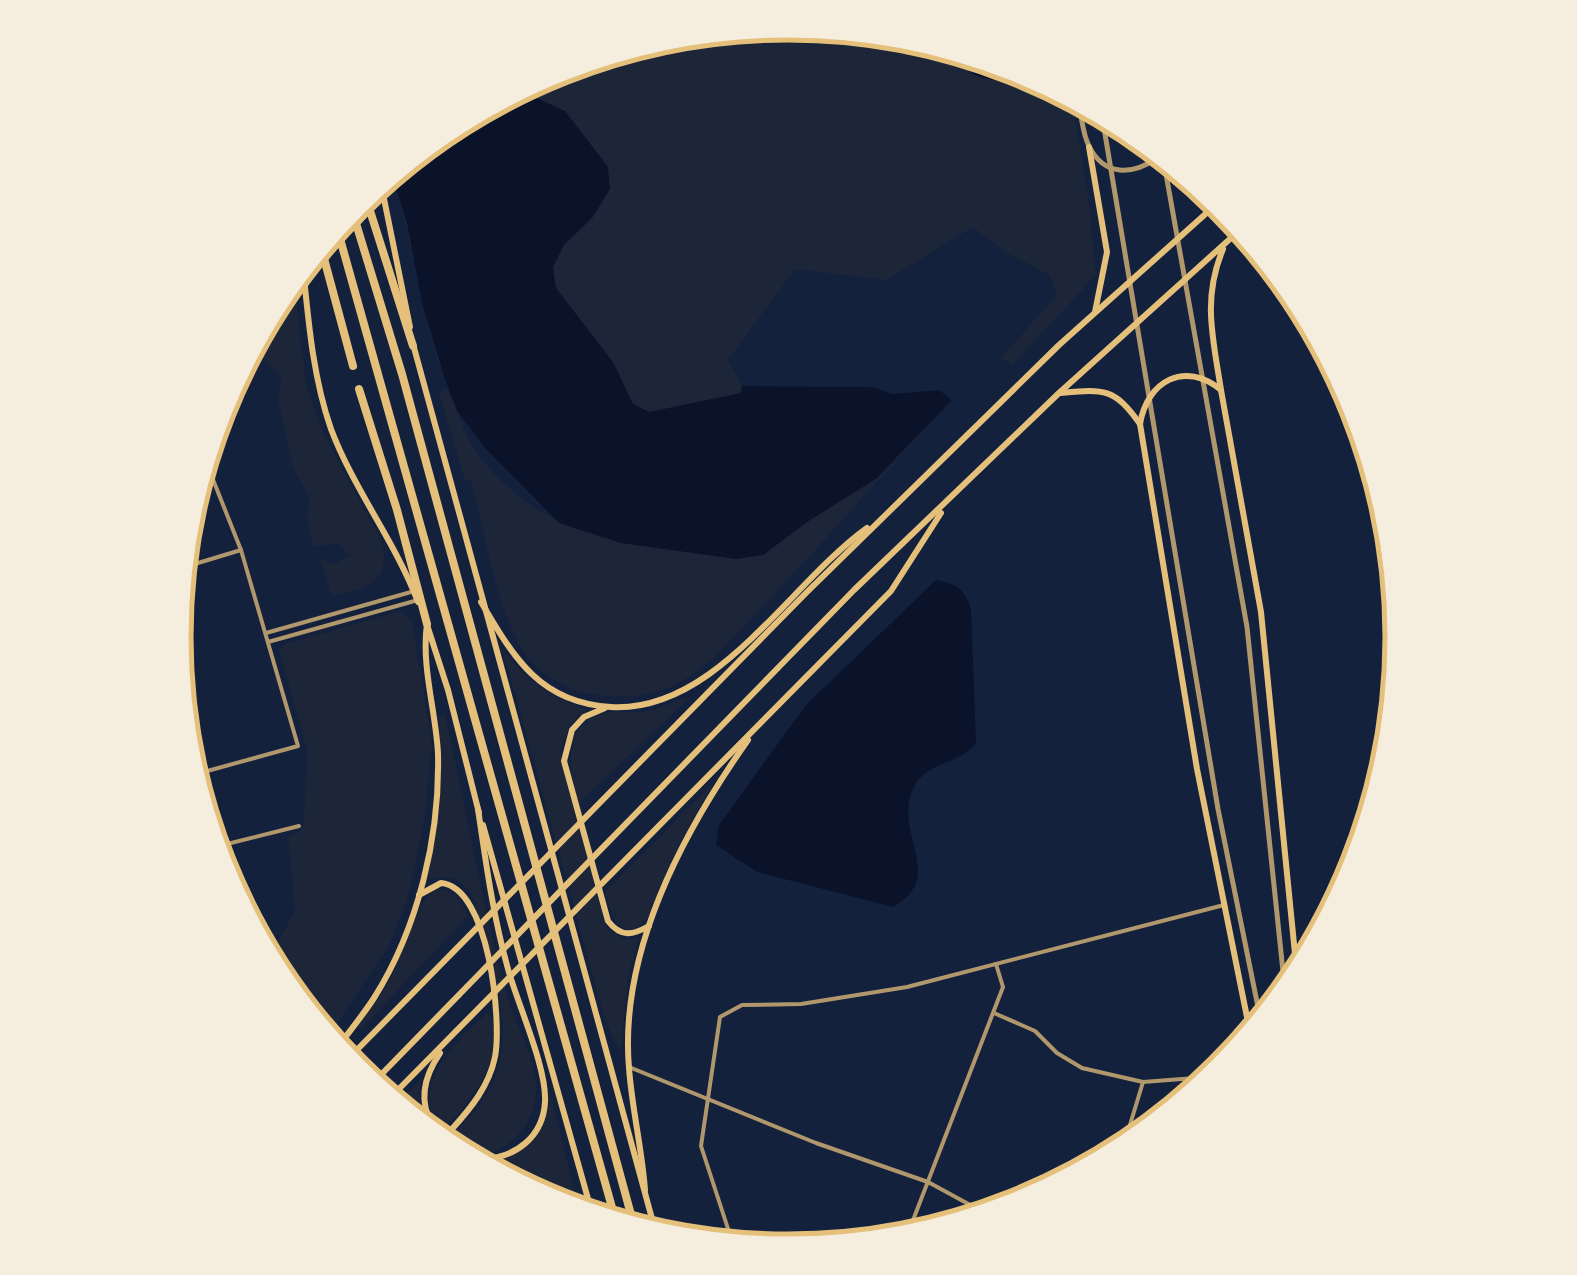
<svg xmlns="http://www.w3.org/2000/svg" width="1577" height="1275" font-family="'Roboto Condensed',sans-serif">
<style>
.green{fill:#1d2539;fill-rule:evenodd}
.water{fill:#0b132b}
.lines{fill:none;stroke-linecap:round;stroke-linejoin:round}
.minor{stroke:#b1986c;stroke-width:4}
.tertiary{stroke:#b1986c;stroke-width:5}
.secondary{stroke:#e5c07b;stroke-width:6}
.trunk{stroke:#e5c07b;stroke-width:6}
.motorway{stroke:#e5c07b;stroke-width:8}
.rim{fill:none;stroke:#e5c07b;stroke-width:5}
</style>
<rect width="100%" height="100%" fill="#14213d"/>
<g class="green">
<path d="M789,23L1024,70L1072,101L1089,203L1096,275L1012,365L1001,358L1057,295L1050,275L1005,252L973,227L886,280L795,269L728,360L742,386L873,387L892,394L939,390L952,400C887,468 827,539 762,607C736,634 712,666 678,683C628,709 552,699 521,647C496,606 484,529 471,480L465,481L439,392L448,388C421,321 415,246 392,177L554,69ZM459,414L484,447L555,519C516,501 468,456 459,414Z"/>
<path d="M295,291L306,385L325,437L381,540C392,585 368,586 332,597L320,559L334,564L350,556L339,543L313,547L307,518L309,497L293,467L278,400L281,377L255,351Z"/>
<path d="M400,611L412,621L432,744L424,822L407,901L388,947L329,1035L273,952L295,910L288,836L299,833L304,823L307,749L279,650L286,644Z"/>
<path d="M503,650C529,683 548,696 588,710L570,724L559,754L607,929L626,940L639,938L628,976L621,1053L606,1023Z"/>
<path d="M683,698L686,701L579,803C569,768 560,724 606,713C621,710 638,714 653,710C663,707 673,702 683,698Z"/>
<path d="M445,715C466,808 481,901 506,992C514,1024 538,1060 536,1094C534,1124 504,1163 470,1150C463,1147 456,1141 450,1137C463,1124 477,1111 486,1095C523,1034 489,960 473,897C461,878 449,873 427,880L440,801L439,717Z"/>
<path d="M715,781L681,840L647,918C621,948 611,914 605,892Z"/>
<path d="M437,888L457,895L468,916L360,1030L357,1026C369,1011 380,997 390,980C403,955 415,900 437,888Z"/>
<path d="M488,1012C511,1051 469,1106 441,1131C406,1085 456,1042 488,1012Z"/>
<path d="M422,1079L419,1095L423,1118L398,1102Z"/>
<path d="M550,1091L579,1211L562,1207L488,1162C525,1156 538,1123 550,1091Z"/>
</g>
<g class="water">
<path d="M955,56L1024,70L1032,74C1019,83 988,82 973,74C966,70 960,61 955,56Z"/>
<path d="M521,91L565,111L608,167L610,189L592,218L564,245L553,267L556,288L613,362L633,404L649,412L741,393L742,386L873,387L892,394L939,390L952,400L876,479L810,520L763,555L736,559L621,543L559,523L484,447L457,411L445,380L422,303L407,223L392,177Z"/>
<path d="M936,580C956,583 964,589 971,608L976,743C957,768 924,758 911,794C897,838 945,878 893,907L757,872L716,845L719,825L806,705Z"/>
</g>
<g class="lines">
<g class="minor">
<path d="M208,467L241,550"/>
<path d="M188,566L241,550L298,746L200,773"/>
<path d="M266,633L411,592"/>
<path d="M268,642L418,600"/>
<path d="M215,847L299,826"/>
<path d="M994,1013L1035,1031L1057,1053L1082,1068L1143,1082L1126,1138"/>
<path d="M629,1067L816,1143L928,1182L985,1213"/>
<path d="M1143,1082L1208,1077L1209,1082"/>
<path d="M910,1228L1003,987L996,964"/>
<path d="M732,1241L701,1146L720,1017L742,1005L801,1004L907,987L1224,905"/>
</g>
<g class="tertiary">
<path d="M1079,106C1082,119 1083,135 1089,146C1104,177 1133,175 1157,158"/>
<path d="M1103,122L1218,809L1260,1017"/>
<path d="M1164,163L1247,627L1284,981"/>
</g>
<g class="secondary">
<path d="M381,184L410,327"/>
<path d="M304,277C309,328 314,380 331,429C354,490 395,541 418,602"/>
<path d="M413,344L654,1226"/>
<path d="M428,628L448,690L479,813"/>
<path d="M483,825L592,1213"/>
<path d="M1250,1032L1197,769L1140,424C1147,381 1185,360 1221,390L1261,612L1296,964"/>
</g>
<g class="trunk">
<path d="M1089,147L1107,252L1095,312"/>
<path d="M1221,390C1213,338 1202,299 1223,249"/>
<path d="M1060,393C1103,389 1114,387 1140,424"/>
<path d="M481,602C514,658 540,703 611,707C716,713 788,585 867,528"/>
<path d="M605,708L584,717L572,730L564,761L608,921C621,938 633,935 649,926"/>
<path d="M478,809C486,863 493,916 508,969C518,1005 547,1068 545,1102C543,1137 516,1157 484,1159"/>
<path d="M419,895L441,883C489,887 502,1020 495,1057C489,1086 471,1108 452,1129"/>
<path d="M337,1048C349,1032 363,1015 374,998C418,928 440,837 438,754C436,711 421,667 427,624"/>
<path d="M346,1061L807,592L1059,345L1220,201"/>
<path d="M372,1084L854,590L1059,393L1241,229"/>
<path d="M391,1097L891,591L941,513"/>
<path d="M432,1124C418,1100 425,1075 440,1053"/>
<path d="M645,1190C642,1149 632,1109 629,1068C619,952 683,832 748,740"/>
</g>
<g class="motorway">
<path d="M365,195L413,346"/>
<path d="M351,207L402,374L633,1222"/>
<path d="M337,228L615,1218"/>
<path d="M322,251L353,366"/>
<path d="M359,389L397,510L427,624"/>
</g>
</g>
<path d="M0 0H1577V1275H0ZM191 637a597 597 0 1 1 1194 0a597 597 0 1 1-1194 0Z" fill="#f5edde" fill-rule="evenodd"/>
<path class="rim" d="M191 637a597 597 0 1 1 1194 0a597 597 0 1 1-1194 0Z"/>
</svg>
